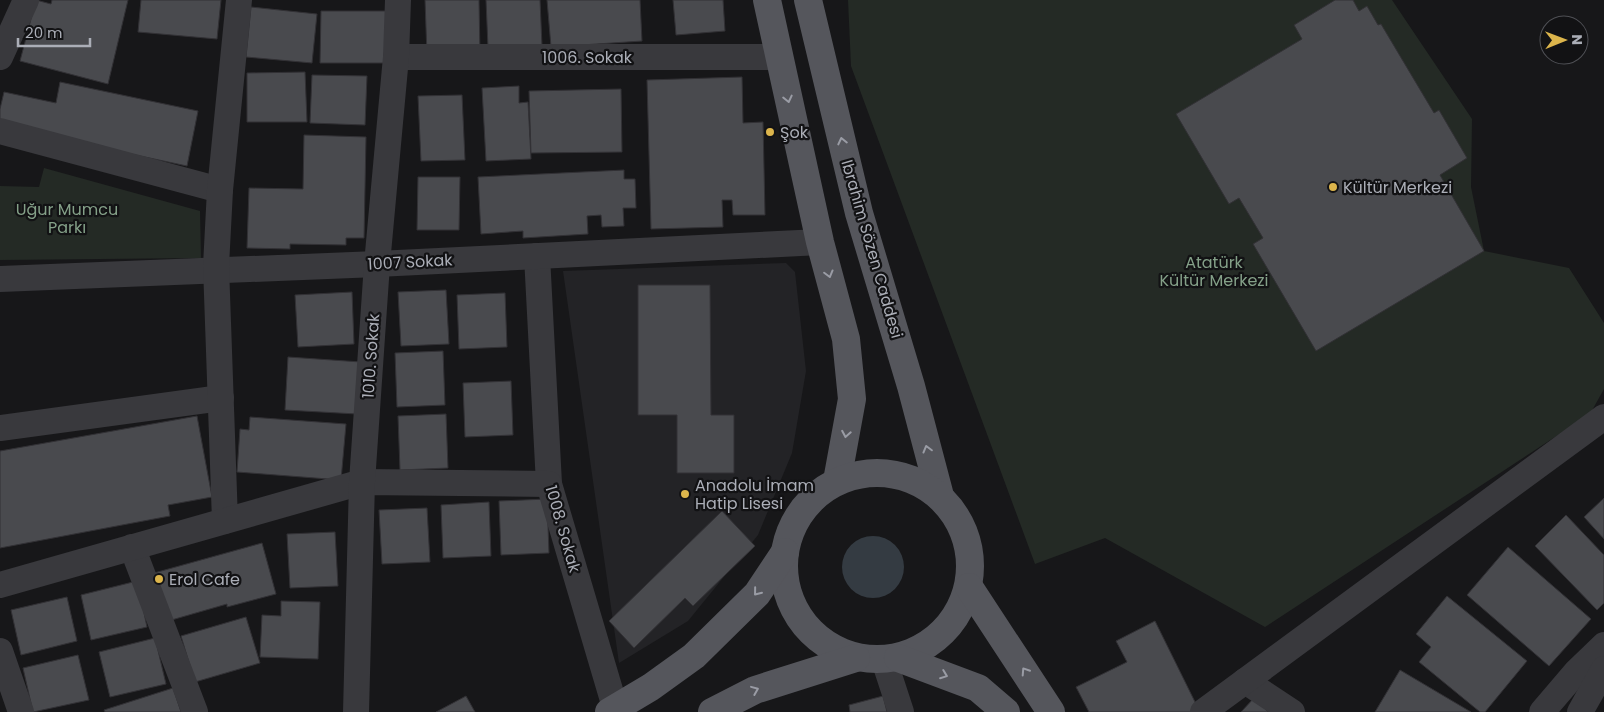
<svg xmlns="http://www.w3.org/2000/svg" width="1604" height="712" font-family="Poppins,sans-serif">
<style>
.built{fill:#232326}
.green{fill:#242a25}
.water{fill:#343b42}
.building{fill:#494a4e;stroke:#323135}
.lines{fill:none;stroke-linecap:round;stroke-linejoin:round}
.minor{stroke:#39393d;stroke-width:26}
.major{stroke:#55565c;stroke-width:28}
.oneway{stroke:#9a9ca5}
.poi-dot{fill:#dcb54c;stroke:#121214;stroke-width:2}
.labels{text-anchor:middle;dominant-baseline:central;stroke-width:4.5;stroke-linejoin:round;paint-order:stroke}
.street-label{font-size:16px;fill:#abaeb7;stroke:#121214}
.poi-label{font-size:16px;fill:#abaeb7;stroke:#121214;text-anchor:start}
.park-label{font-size:16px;fill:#84a088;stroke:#121214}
</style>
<rect width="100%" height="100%" fill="#171719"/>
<path class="built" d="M786,263L795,272L806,371L792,453L758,535L688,621L619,663L563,271Z"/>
<g class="green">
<path d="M848,0H1392L1472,119L1471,187L1484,251L1569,268L1604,323V389L1590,414L1265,627L1105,538L1035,564L851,66Z"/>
<path d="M44,168L200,211L201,258L0,260V186L39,187Z"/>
</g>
<circle class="water" cx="873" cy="567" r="31"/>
<g class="building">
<path d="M36,0L51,4L52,0H128L108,84L20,61Z"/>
<path d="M141,0H221L217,39L138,32Z"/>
<path d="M425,0H479L480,54L427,56Z"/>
<path d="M486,0H540L542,46L488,48Z"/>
<path d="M547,0H640L642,41L551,47Z"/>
<path d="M673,0H723L725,31L676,35Z"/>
<path d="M1335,0H1353L1359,11L1367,6L1378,25L1381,24L1434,113L1439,110L1467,158L1440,175L1484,251L1316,351L1253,244L1263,238L1239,198L1229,204L1176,114L1302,39L1294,25Z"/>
<path d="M251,7L317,14L312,63L246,57Z"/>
<path d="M321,11H392V63H320Z"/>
<path d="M305,72L307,122H247V73Z"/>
<path d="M312,75L367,76L365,125L310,123Z"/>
<path d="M742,77L743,123L763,122L765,215H733L732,200H722L723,227L651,229L647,80Z"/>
<path d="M60,82L198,111L187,166L0,126V109L4,92L56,103Z"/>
<path d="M519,86V103L528,102L531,159L486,161L482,88Z"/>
<path d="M621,89L622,152L531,153L529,91Z"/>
<path d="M462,95L465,160L421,161L418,96Z"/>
<path d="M304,135L366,137L364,238H346V245L290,244V249L247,248L249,188L303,189Z"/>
<path d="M624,170V179H635L636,208H623L624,226L602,227L601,215L587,216L588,234L523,238V231L481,234L478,177Z"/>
<path d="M418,177H460L459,230H417Z"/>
<path d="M638,285H710L711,415H734V473H677V415H638Z"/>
<path d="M446,290L449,344L401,346L398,292Z"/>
<path d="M352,292L354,344L298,347L295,295Z"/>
<path d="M505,293L507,347L459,349L457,295Z"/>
<path d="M443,351L445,405L397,407L395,353Z"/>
<path d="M288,357L361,362L357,414L285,410Z"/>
<path d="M511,381L513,435L465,437L463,383Z"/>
<path d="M446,414L448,468L400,470L398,416Z"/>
<path d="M197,416L212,497L168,505L170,516L0,548V451Z"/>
<path d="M250,417L346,424L341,480L237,472L240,429L249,430Z"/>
<path d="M1604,498V539L1584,517Z"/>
<path d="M547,499L549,553L501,555L499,501Z"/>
<path d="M489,502L491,556L443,558L441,505Z"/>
<path d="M427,508L430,562L382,564L379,510Z"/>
<path d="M722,511L755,546L693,606L685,598L634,648L609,621Z"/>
<path d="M1566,515L1604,555V603L1597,610L1535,546Z"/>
<path d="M335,532L338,586L290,588L287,534Z"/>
<path d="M262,543L276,594L227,607V604L168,621L154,573Z"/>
<path d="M1508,547L1591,619L1549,666L1467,595Z"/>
<path d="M137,581L147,627L91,640L81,595Z"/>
<path d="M1447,596L1527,661L1485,712H1480L1419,662L1431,647L1416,634Z"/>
<path d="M67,597L77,641L21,655L11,610Z"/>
<path d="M281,601L320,602L318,659L260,657L262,615L281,616Z"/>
<path d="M246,617L260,663L195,682L181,636Z"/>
<path d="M1155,621L1198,708L1190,712H1089L1076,687L1127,662L1116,641Z"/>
<path d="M155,638L166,684L110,697L99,652Z"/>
<path d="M78,655L89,700L33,712L23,668Z"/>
<path d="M1400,670L1471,712H1375Z"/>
<path d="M173,688L181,712H105L104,710Z"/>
<path d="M466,696L475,712H436Z"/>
<path d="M883,696L887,712H850L849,705Z"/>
<path d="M1254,698L1268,712H1241Z"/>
</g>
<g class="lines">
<g class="minor">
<path d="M0,57L26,0"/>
<path d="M396,57H779"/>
<path d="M0,131L220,190"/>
<path d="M537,256L549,484L615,707"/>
<path d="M0,279L377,264L820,242"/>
<path d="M0,428L221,398"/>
<path d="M225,521L216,266L220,190L239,0"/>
<path d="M132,547L195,712"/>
<path d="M0,585L362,482L549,484"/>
<path d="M0,651L21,712"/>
<path d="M884,660L901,712"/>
<path d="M1245,681L1292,712"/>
<path d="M356,712L362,482L377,264L396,57L398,0"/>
<path d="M1203,712L1604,417"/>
<path d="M1542,712L1577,671L1604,645"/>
<path d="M1580,712L1604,669"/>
</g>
<g class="major">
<path d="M767,0L820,242L846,339L852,399L837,481"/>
<path d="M808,0L859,213L911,386L940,496"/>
<circle cx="877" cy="566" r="93"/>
<path d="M969,587L1051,712"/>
<path d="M898,658L978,688L1006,712"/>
<path d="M609,712L651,687L694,656L757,594L785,552"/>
<path d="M712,712L755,690L856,658"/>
</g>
</g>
<defs><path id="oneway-chevron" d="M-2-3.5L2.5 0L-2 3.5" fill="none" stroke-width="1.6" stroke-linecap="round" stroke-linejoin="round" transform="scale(1.25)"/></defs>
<g class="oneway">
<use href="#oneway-chevron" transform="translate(788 99) rotate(77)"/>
<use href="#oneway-chevron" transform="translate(842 141) rotate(-103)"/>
<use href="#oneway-chevron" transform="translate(829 274) rotate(75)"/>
<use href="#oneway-chevron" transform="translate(846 434) rotate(100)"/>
<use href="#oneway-chevron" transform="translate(927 449) rotate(-105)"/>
<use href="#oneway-chevron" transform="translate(757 592) rotate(129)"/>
<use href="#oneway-chevron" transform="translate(1025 671) rotate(-123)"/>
<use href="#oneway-chevron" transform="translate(944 675) rotate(21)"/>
<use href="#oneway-chevron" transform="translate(755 690) rotate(-22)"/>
</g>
<g class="poi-dot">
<circle cx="770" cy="132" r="5"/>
<circle cx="1333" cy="187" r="5"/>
<circle cx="685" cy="494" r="5"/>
<circle cx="159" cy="579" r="5"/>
</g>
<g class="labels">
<g class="street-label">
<text x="587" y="57">1006. Sokak</text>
<text transform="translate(872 249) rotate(74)">Ibrahim Sözen Caddesi</text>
<text transform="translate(410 262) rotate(-3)">1007 Sokak</text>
<text transform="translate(371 356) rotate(-86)">1010. Sokak</text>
<text transform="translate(563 529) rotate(74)">1008. Sokak</text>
</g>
<g class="poi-label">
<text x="780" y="132">Şok</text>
<text x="1343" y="187">Kültür Merkezi</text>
<text x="695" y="485">Anadolu İmam<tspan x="695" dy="18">Hatip Lisesi</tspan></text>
<text x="169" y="579">Erol Cafe</text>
</g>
<g class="park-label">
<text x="67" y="209">Uğur Mumcu<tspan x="67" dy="18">Parkı</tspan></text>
<text x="1214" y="262">Atatürk<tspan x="1214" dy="18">Kültür Merkezi</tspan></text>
</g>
</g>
<g transform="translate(1564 40) rotate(89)"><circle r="24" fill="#121214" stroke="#4f5055"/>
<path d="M0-4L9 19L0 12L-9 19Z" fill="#dcb54c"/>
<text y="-8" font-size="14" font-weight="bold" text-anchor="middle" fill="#abaeb7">N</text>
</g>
<path d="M18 38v8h72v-8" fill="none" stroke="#abaeb7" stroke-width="2.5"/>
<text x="25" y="38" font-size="15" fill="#abaeb7" stroke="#121214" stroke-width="4" paint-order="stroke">20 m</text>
</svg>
